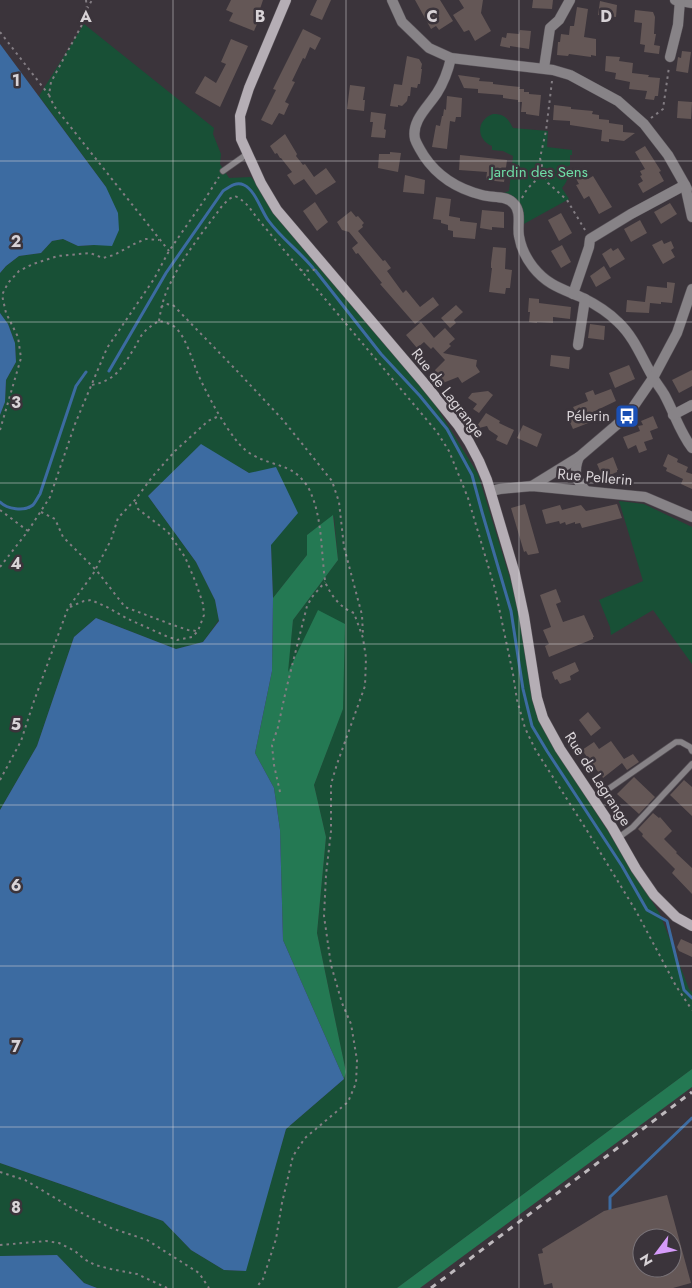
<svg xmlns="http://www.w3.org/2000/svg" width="692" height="1288" font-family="Jost,sans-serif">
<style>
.green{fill:#185036}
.forest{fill:#247953}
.water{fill:#3c6ba1}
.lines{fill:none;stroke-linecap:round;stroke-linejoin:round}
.stream{stroke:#3c6ba1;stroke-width:3}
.building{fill:#645756;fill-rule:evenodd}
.lane-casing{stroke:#575157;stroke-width:7}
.street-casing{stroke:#575157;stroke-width:11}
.secondary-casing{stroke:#575157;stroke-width:11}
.path{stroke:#837d83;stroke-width:2;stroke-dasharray:2.5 4;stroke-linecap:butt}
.lane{stroke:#878387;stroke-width:5.5}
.street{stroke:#878387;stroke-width:10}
.secondary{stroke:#b5aeb5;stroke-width:10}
.rail{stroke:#beb9bd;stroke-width:3;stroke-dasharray:6 6;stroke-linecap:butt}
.grid{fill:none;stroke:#d8d3d7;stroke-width:1;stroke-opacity:0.55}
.labels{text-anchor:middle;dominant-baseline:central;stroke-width:5;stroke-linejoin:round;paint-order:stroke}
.park-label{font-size:15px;fill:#6edda6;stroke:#3b343b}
.street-label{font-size:15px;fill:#d8d3d7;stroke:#3b343b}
.poi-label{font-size:15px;fill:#d8d3d7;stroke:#3b343b;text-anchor:end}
.grid-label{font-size:16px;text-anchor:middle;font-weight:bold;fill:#d8d3d7;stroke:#3b343b;stroke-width:5;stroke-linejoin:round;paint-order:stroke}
</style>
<rect width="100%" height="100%" fill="#3b343b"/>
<g class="green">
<path d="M84,24L214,128L213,134L221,154L220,164L229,178L251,177L431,398L478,474L517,601L539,722L660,914L689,989L692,992V1069L397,1288H97L84,1283L57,1255L0,1256V1163L72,1188L163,1221L191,1250L224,1270L245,1271L286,1129L344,1079L346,1072L317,933L326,837L314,785L343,708L287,674L293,620L338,560L334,516L307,535V555L273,598L271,545L249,473L201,445L148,496L196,562L215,600L219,620L203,642L176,649L96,618L74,637L37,746L0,810V415L5,402L6,380L16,362L15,343L8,324L0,313V273L6,266L19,256L41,253L52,241L63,239L78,246L94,245L106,187L39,96Z"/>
<path d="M493,114C504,114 508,118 513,128L548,131L547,147L572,150V155H570V165L566,167C569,176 568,181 562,188L569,199L522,225L504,193L509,191L513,156L503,151L492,150V146C476,139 476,120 493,114Z"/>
<path d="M619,501L644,504L692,527V664L653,610L611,635L610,627L599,600L643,581Z"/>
</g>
<g class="forest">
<path d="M333,515L338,560L293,620L288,672L318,610L345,624L343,709L314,785L326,837L317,933L346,1072L344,1079L283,940L280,830L274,788L255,753L272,671L273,598L307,555V535Z"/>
<path d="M692,1069V1087L420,1288H397Z"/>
</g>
<g class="water">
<path d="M0,44L106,187L118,213L119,230L112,246L94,245L78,246L63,239L52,241L41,253L19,256L6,266L0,273Z"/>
<path d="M0,313L8,324L15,343L16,362L6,380L5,402L0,415Z"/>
<path d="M201,444L249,473L276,467L298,513L271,545L273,598L272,671L255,753L274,788L280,830L283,940L344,1079L286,1129L246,1271L224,1270L191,1250L163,1221L72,1188L0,1163V810L37,746L74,637L96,618L176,649L203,642L219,621L215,600L196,562L148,496Z"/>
<path d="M57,1255L84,1283L97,1288H0V1256Z"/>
</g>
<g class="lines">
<g class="stream">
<path d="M315,270L381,354L420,396L447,429L472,475L482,512L511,611L523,689L532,726L547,751L622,866L647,910L667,921L684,990L692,998"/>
<path d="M109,371L166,273L223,191C229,187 236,181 244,185C255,190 261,210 268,220C281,238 299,251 313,268"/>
<path d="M0,502C7,509 24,512 33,505C35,503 38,497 40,494L76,386L86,372"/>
<path d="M610,1212V1197L692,1118"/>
</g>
</g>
<g class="building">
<path d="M231,0H263L260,9L263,10L254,31L229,21L233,13L226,10Z"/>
<path d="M317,0H331L322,20L310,15Z"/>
<path d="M415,0H440L453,21L439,30L436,26L431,29Z"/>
<path d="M459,0H483L481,13L491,31L475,41L469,30L464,32L453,15L464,8Z"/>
<path d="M533,0H553L552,9L532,8Z"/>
<path d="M600,1L617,5L616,17L598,15Z"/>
<path d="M577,7L588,9L584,37L596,39V56L591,55V57L569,54L568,56L557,55L558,42H560L561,34L569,35L570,26H574Z"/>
<path d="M635,10L653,12L655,17L654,34H656L654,45L660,46L659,54L644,52L645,45L640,44L642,23L634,22Z"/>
<path d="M303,29L321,38L315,50L310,47L305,59L303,58L292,81L295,82L285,102L289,104L284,115L279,113L272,125L261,120L276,90L273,89Z"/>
<path d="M520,30L531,31L529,49L510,46V48L500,46L502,37L506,38L507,33L519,34Z"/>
<path d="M231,39L248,46L220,107L195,93L205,76L216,83L226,64L221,62Z"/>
<path d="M682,51L691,52L688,73L676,71L678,57L681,58Z"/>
<path d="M407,56L419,59L422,64L421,69H422L420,84H418L417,88L411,87L410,96H408L407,101L402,106L398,105V107L390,106L394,84L402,85Z"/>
<path d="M606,56L620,57L619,61L633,63L632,73L649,75L648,77L660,78L658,96H655L654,100L645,99L647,91L629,89L630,82L615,79L616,73L605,71Z"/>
<path d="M458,75L480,78L479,81L493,82V84L520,87L519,89H524V92H529V94L541,95L539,116L526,114V112H521L522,102H518V100L503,98V95L478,93V89L464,88Z"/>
<path d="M350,85L365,87L363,100H365L364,111L347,109Z"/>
<path d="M447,96L462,98L461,117H456L455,122L450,121L447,149L432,147L436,125L440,126L442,116H443L444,109L446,110Z"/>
<path d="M678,101L692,102L691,119L677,118Z"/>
<path d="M554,105L571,107V109L593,111L592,114L599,115V119L609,120V123L623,125V132L635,133L624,141L609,139V142L601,141L602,130L570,125V121L553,120Z"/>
<path d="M371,112L386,114L384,129L386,130L385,138L371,137L373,122H370Z"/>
<path d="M285,134L297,154L296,156L303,165L305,164L314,177L326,168L336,182L316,195L304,179L294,185L287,175L292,172L281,158H280L277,153L275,154L270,146Z"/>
<path d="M645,146L661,171L659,172L664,181L643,193L638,184L643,181L640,176L642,175L640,171L645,169L635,152Z"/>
<path d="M390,152L401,153L398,172L378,168L379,154H390Z"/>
<path d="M460,155L507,160L504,182L486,180L487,172L459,170Z"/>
<path d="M583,172L588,179L593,176L612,207L599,214L589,196L584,199L576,185L579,184L575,177Z"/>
<path d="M405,175L425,180L424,194L403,192Z"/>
<path d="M436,197L451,199L449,216L460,218V221L477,223L475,239L453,237V231L448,230V225L441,223V220L433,219Z"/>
<path d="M315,202L328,222L317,231L303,211Z"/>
<path d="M670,203L677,214L661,224L654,212Z"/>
<path d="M482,210L504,212V228L492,227V230L480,228Z"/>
<path d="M351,211L356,217L358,216L364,223L362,225L363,227L358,231L383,261L385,260L391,268L387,271L403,293L406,290L420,307L433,297L439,305L415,324L380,284L382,283L358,253L356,254L352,248L358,243L349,232L342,230L337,222Z"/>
<path d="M561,213L572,233L559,241L548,220Z"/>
<path d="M640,220L647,233L631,242L624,229Z"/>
<path d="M662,240L664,244L671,241L674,248L671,250L675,257L663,264L652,245Z"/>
<path d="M562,245L571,262L561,268L551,251Z"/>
<path d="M493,247L506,248L505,269L512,270L510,288H506L505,294L489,292L492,268H491V263Z"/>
<path d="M611,248L613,251L618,248L625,259L610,268L602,254Z"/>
<path d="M604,266L611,278L596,287L590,276Z"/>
<path d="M667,282L675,283L672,303L661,302V304L650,303L649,313L626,312L627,300L645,302L647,286L667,288Z"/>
<path d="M529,298L539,299V303L571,307L570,319L553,317V323L537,322V323L529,322L530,312H528Z"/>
<path d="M456,305L463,312L454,320L456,323L450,328L441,318Z"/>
<path d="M421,322L434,338L445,328L455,339L449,344L451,346L443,353L477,360L476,366L480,372L462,383L458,377L443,383L435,370L445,360L433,347L431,349L424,342L417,348L406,335Z"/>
<path d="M590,324L605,326L604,340L588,338Z"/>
<path d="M551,355L570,357L569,369L550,366Z"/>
<path d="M629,365L635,379L615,388L609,373Z"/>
<path d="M692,370V386L679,393L672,380Z"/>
<path d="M611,389L616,401L593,412L596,420L573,429L567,416L576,413L573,407L588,401L585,393L593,390L595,395Z"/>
<path d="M488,391L493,395L479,413L473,409L477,404L468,398L472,393Z"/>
<path d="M486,413L500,421L499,423L514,430L507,445L496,440L498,436L489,430L487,426L475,429Z"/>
<path d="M653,416L658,428L650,431L653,439L644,442L647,450L639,453L636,445L628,449L623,437L640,431L638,426L643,425L641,421Z"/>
<path d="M523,425L542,434L537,447L517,438Z"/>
<path d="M668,454L678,459L677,462L688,467L686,472L692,474V489L681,484L683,479L666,471L667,468L663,466Z"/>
<path d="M613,457L618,470H617V472L603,478L597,464Z"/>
<path d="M525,504L539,553L528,555L526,551L524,552L511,508Z"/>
<path d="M617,504L622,518L582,528L580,523L575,524V522L566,525L565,522L560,524L559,521L546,524L542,510L560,505L562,510L581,505L586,511Z"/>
<path d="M556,589L561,602L556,604L563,622L584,615L594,637H593V639L549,657L545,646L549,644L543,630L551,627L540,595Z"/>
<path d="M575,662L579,671L570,676L571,680L560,684L557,679L555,680L552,672Z"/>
<path d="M588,712L601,728L591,736L579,720Z"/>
<path d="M611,741L624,759L633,754L639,762L627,770L622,763L603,778L600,772L599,773L582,750L594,742L599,749Z"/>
<path d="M634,777L655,797L639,814L617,794Z"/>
<path d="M684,780L692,787V816L670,795Z"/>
<path d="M653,813L659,818L660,817L672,831L664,839L677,852L676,853L692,868V894L672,873L675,869L642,836L643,834L638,829Z"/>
<path d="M681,939L692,944V957L679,951L677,947Z"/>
<path d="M667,1195L691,1283L673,1288H553L552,1283L544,1285L538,1254L543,1253L542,1249L604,1211ZM642,1238H672V1268H642Z"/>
</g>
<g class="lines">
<g class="lane-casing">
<g id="lane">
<path d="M223,171L247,154"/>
<path d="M594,799L676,742H681L690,747L692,751"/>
<path d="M618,838L633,827L692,764"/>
</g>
</g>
<g class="street-casing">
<g id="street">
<path d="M392,0L402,22L429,48L451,58L553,70L570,75L618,101L644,124L668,155L685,185L692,217"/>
<path d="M675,0L692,3"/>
<path d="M670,57L678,25L680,0"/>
<path d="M451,58C448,71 444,82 437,93C428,107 411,121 415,139C417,145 421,151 424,156C438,177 458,189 482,195C492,198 507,195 514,204C522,212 517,226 519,236C521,248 526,258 533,267C548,286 563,289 583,298C595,304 608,312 618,322C635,338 642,359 654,379C657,384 661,389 664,394C674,412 679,431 692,448"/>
<path d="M544,68L550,28L559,20L570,0"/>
<path d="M573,294L589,247L590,239L631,214L685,185L687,189"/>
<path d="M578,345L585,299"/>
<path d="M673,415L692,405"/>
<path d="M579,457C573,471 576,480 586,491"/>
<path d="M532,486L579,457L627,416L653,378L677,333L692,289"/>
<path d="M491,491L500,489L532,486L645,497L692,517"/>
</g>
</g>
<g class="secondary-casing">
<path id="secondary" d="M286,0L249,88L240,116L241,139L261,183L277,210L424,383L458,425L469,442L479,461L487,480L515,574L524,616L537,698L543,718L560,749L612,827L636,869L654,895L676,917L692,926"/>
</g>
<g class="path">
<path d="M86,0L87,10L84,21L51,82L49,95L54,106L169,251"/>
<path d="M87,9L92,0"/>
<path d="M0,32L49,95"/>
<path d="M552,81L546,131L540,158L544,174L548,183L567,200L585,230"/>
<path d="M651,118L663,109L669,67"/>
<path d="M522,198C527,187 535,181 544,174"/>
<path d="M300,270L312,271L315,269"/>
<path d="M161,307L166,304L173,305L239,373L283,420L332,481L339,502L344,547L362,615L363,635"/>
<path d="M159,321C161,308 164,295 170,284C183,256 204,231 222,206L229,199L235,196C247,202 250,209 258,219C263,225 268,231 273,237L437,432L449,451L468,498L495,589L513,674L517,700L525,728L535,749L586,829L636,911L676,986L692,1010"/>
<path d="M92,385C115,380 121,370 133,350C136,346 138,341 141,336C145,330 152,325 159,321C164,322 172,324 176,328C186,338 192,359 197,372C206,392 216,411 228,429C235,439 241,448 251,454C274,468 295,462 310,491C320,513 321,538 323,562C324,569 324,578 326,584C332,597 341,608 354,613L363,638L366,658L365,686L337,764L331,784V831L326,875L324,916L331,965L342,1003L351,1024L357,1060L356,1083L348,1102L305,1138L293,1156L282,1203L276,1239L263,1279L256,1288"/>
<path d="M0,430L21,358L18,337L6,313L2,295L8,283L19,271L33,264L58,256L90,253L103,258L114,255L136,243L146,239L159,240"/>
<path d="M0,510L28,531"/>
<path d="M41,512L55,519L63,537L97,571L125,607L173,625L188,630L197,631"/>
<path d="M0,567L28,531L50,497L75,424L107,348L154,279L169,251L205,199L219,177"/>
<path d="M70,607L84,601L91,600L107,607L128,619L166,636L177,640L192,637L198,631L204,615L203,604L196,583L185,557L168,532L138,509L135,500"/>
<path d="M0,780L21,741L34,701L68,608L93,574L111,540L118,518L135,500L153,476L175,451L208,421L219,416"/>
<path d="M280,792L274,765L272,745L278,727L286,690L307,606L312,597L325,582"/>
<path d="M0,1172L25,1180L70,1207L111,1228L147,1240L199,1273L209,1288"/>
<path d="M0,1245L46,1241L59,1243L75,1251L84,1259L95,1265L111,1269L137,1274L167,1288"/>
</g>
<use href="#lane" class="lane"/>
<use href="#street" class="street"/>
<use href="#secondary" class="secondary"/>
<path class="rail" d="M431,1288L692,1092"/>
</g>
<path class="grid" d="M173,0V1288M346,0V1288M519,0V1288M0,161H692M0,322H692M0,483H692M0,644H692M0,805H692M0,966H692M0,1127H692"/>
<defs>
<g id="bus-square" transform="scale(1.25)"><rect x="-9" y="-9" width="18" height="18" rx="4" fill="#1a4fb4" stroke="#3b343b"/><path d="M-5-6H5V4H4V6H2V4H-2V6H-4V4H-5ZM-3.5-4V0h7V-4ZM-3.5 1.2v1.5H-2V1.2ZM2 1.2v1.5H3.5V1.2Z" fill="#fff"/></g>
</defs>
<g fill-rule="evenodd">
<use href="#bus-square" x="627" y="416"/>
</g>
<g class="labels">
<g class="park-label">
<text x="539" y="172">Jardin des Sens</text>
</g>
<g class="street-label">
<text transform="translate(448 393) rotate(52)">Rue de Lagrange</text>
<text transform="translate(595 477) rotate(5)">Rue Pellerin</text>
<text transform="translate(598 779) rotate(57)">Rue de Lagrange</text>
</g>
<g class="poi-label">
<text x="610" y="416">Pélerin</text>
</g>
</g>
<g class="grid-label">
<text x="86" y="22">A</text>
<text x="260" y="22">B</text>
<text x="432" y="22">C</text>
<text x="606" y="22">D</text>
<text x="16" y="86">1</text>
<text x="16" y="247">2</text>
<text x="16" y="408">3</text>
<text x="16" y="569">4</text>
<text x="16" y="730">5</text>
<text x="16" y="891">6</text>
<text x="16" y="1052">7</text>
<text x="16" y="1213">8</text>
</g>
<g transform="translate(657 1253) rotate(238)"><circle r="24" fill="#3b343b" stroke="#7a7479"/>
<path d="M0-4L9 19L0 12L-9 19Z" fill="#d69bfa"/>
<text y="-8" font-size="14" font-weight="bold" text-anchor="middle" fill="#d8d3d7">N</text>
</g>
</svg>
